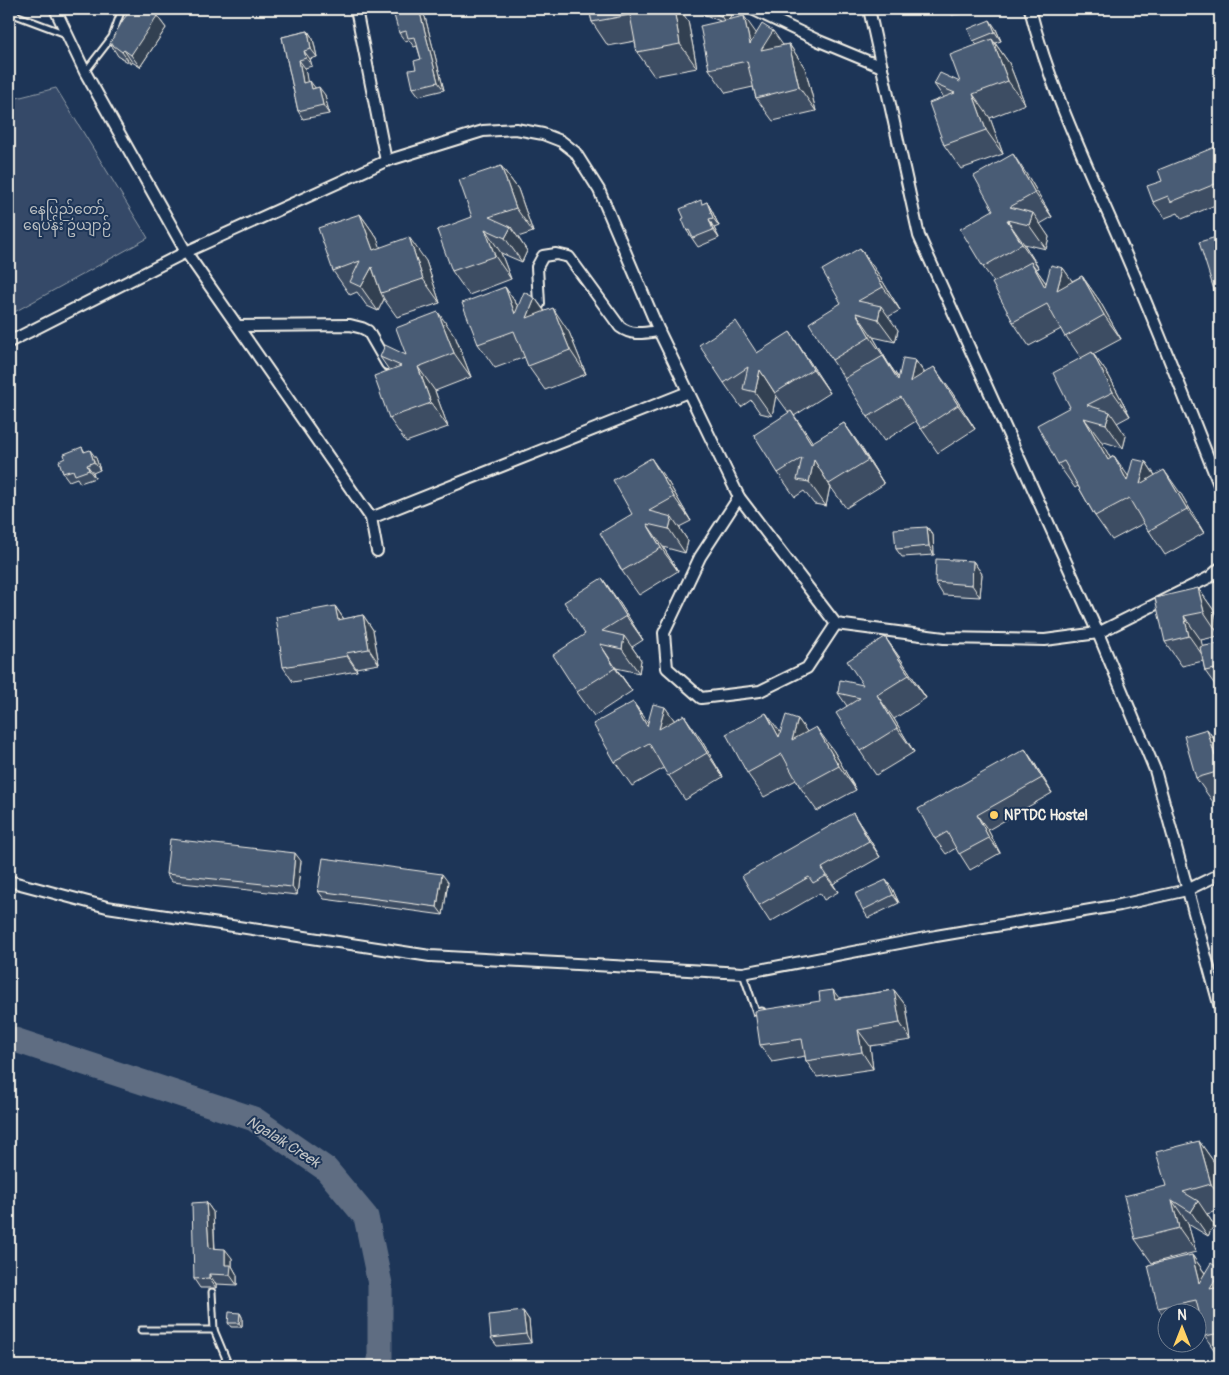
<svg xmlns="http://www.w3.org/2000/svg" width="1229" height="1375" font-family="Pangolin,'Noto Sans Myanmar',sans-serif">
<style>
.green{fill:#354a67;stroke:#949ea8}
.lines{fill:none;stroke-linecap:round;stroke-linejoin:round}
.river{stroke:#5e6d82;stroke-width:25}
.service-casing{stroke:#f4f1e8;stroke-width:9}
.minor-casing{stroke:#f4f1e8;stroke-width:14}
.service{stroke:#1d3557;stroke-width:5}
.minor{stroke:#1d3557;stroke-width:10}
.wall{fill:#3e4e64;stroke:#f4f1e8}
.shaded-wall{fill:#324051;stroke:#f4f1e8}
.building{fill:#485b74;stroke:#f4f1e8}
.poi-dot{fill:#ffd166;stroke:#1d3557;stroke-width:2}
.labels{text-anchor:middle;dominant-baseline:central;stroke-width:4;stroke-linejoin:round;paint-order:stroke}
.park-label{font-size:14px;fill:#bbbfc1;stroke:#1d3557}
.poi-label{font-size:14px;font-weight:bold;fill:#f4f1e8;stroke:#1d3557;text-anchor:start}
.water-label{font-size:15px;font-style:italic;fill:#c0c3c4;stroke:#1d3557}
</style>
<rect width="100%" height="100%" fill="#1d3557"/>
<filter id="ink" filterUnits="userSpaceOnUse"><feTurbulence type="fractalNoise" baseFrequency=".02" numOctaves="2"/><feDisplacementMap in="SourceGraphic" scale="10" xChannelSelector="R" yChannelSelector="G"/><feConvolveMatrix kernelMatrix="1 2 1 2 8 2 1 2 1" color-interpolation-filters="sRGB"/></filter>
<g filter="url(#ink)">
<path class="green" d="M56,88L148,238L9,315V100Z"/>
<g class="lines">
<path class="river" d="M9,1038L254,1119L326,1169L366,1217L380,1284V1366"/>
<g class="service-casing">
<g id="service">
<path d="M9,9L18,16L66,34"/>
<path d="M85,72L112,37L122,9"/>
<path d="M743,974L756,1012L762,1011"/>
<path d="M212,1292L214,1330"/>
<path d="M141,1330H214L229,1366"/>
</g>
</g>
<g class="minor-casing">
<g id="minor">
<path d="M55,9L85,72L186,252L371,518L377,551"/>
<path d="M356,9L386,161"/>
<path d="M752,9L819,41L882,67"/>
<path d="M869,9L919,236L1098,633L1155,770L1220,1008"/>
<path d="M1030,9C1052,97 1094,179 1129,262C1161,336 1190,412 1220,487"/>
<path d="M539,304L537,267L543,256L556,254L569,257L620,327C632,336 644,333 659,331"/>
<path d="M239,326L350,325L362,328L368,331L387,364"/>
<path d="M9,342L186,252L386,161L483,131L516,129L543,134L561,141L575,152L599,190L659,331L739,497L836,624L944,638L1045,640L1098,633L1210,577L1220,568"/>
<path d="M739,497L700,557L664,633L667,668L701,698L760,691L807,668L836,624"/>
<path d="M371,518L688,392"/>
<path d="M9,881L107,907L430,956L743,973L936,936L1120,905L1187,890L1220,874"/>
</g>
</g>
<use href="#service" class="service"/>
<use href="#minor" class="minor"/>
</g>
<g class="wall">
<path d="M589,9L688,21L697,68L654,76L637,52L635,41L608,46L592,22Z"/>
<path d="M693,9H732L733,11L729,19L756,34L783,45L789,44L805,68L816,111L773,121L756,98L753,87L726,93L709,69L720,21L694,10Z"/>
<path d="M947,9H989L952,15Z"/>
<path d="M131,13L155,15L157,16L166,28L140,67L132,62L131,64L118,56L110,43Z"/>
<path d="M425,17L444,90L419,96L413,88L416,69L421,59L417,46L414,47L409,40L405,41L399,33Z"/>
<path d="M996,29L1001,41L995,43L1009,63L1025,104L990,118L1003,154L961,169L944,145V98L934,84L960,82L977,45L973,41Z"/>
<path d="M308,31L313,39L317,57L310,59L312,66L305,68L307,82L325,95L329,114L303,119L298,111L282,37Z"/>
<path d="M1215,147L1220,154V203L1182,219L1178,213L1165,218L1153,202L1162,181Z"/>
<path d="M501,166L518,189L533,232L518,237L527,251L522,262L501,253L511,279L469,295L452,271L472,217Z"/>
<path d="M1029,178L1052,217L1040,224L1049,237L1046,249L1024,244L1039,268L1036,269L1046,283L1063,268L1072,281L1082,276L1099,300L1121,339L1093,354L1109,376L1130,416L1117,423L1126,436L1123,448L1101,441L1110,458L1114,456L1128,477L1146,462L1155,475L1181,494L1204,533L1165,555L1144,523L1112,540L1095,516L1078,486L1075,488L1058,464L1081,358L1061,329L1029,346L1013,322L994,282L983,267L993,210Z"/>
<path d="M707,202L712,211L719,226L714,228L719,238L698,247L687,231L684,218L703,204Z"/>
<path d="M360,214L377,238L380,247L426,261L440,303L397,317L384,299L378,311L367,306L357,292L350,295L333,271Z"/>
<path d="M1220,236V300L1215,293Z"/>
<path d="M877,272L900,310L888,317L898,330L895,342L873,337L887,361L898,377L915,360L925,373L951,391L975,429L938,453L916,421L884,441L868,417L845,379L832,360L841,303Z"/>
<path d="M505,287L518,306L535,298L545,311L569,332L586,374L545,390L528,366L525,357L495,368L478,344Z"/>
<path d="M455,336L471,377L435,391L448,427L406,442L389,418V370L380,357L406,355Z"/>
<path d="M758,352L806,356L830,393L794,416L812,443L844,423L861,447L884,484L846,508L830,486L826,506L814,504L804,491L795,497L778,473L789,413L776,395L772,416L760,413L751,400L741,407L724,383Z"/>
<path d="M82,447L85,452L96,458L100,470L93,473L95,478L80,483L77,478L69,481L63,473L65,458Z"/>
<path d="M668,482L691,521L679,527L688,541L685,553L663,547L678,571L639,595L622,571L632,514Z"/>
<path d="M927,527L933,535L934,555L902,557L896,549Z"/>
<path d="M973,561L982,574L980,597L943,595L935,582Z"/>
<path d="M602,578L619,602L643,640L632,647L641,660L639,673L616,668L632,691L594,716L577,692L585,634Z"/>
<path d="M1198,588L1215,612L1217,623L1219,636L1201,640L1202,647L1220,643V707L1218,689L1205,671L1203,661L1182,666L1165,642Z"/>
<path d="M335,606L344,619L363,615L373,630L379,664L356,668L357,671L293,682L283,667Z"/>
<path d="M885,637L902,661L926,698L894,719L914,752L876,775L860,751L847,706L838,693L863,685Z"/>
<path d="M633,702L648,723L665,707L674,720L700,738L723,777L685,800L664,768L632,786L615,762Z"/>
<path d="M798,719L807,732L833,750L856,790L817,811L800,787L796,780L764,797L747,773L781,733Z"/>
<path d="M1207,729L1220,747V746V800L1213,802L1196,778Z"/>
<path d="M1025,749L1035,764L1052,793L988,830L1000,853L970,870L956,848L946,854L935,839Z"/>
<path d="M864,830L880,857L833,884L838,892L824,900L820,893L770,922L759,905Z"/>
<path d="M301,861L297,895L172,882L166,874Z"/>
<path d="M448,882L443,915L324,899L318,891Z"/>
<path d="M892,888L899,903L868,918L863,910Z"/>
<path d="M894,990L906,1006L911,1040L870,1046L873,1069L817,1077L806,1061L805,1056L772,1062L760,1045L839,998Z"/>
<path d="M1199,1141L1216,1165L1220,1181V1210L1207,1214L1214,1225L1208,1236L1188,1224L1196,1252L1152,1263L1135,1239L1166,1186Z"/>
<path d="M206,1202L213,1212L215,1248L232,1258V1266L237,1275V1285L216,1284V1288H200L194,1279Z"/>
<path d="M1192,1255L1205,1273L1220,1269V1359L1205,1336L1202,1326L1196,1327V1312H1166V1320L1158,1308Z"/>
<path d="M523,1311L529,1320L531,1343L497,1346L491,1338Z"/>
<path d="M240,1313L242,1317V1327H231L228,1323Z"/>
</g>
<g class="shaded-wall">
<path d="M151,9L157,17V16L166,28L140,67L131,55Z"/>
<path d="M419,9L425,17L444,90L438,82Z"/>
<path d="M674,9H680L688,21L697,68L680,44Z"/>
<path d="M725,9H732L733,11L727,25L721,16Z"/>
<path d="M744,16L761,40L773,31L790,55L778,74L750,44Z"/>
<path d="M990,20L996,29L1001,41L995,32Z"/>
<path d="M308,31L313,39L317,57L311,49Z"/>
<path d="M992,39L1009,63L1025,104L1008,81Z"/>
<path d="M789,44L805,68L816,111L799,87Z"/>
<path d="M124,50L132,62L131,64L122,52Z"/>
<path d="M304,51L310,59L312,66L306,58Z"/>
<path d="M299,60L305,68L309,91L303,83Z"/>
<path d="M310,81L316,89H312Z"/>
<path d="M319,87L325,95L329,114L323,105Z"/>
<path d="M973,94L990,118L1003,154L986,130Z"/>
<path d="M1215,147L1220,154V159Z"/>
<path d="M1013,154L1029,178L1052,217L1035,193Z"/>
<path d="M501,166L518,189L533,232L516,208Z"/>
<path d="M707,202L712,211L719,226L713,218Z"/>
<path d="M1033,213L1049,237L1046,249L1029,225Z"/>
<path d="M360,214L377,238L390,273L373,250Z"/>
<path d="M709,219L714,228L719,238L713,230Z"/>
<path d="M1007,220L1024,244L1039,268L1022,244Z"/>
<path d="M511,227L527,251L522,262L505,238Z"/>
<path d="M485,229L501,253L511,279L495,256Z"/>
<path d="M409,237L426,261L440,303L423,279Z"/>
<path d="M860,248L877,272L900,310L883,287Z"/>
<path d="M1031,262L1048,286L1045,287Z"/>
<path d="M372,267L381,293L384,299L378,311L361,287Z"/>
<path d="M1063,268L1080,292L1057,290Z"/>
<path d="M1082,276L1099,300L1121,339L1104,315Z"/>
<path d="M505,287L521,311L515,314Z"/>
<path d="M535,298L552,322L527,318Z"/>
<path d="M881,306L898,330L895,342L878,319Z"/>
<path d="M553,308L569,332L586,374L570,350Z"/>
<path d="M438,312L455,336L471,377L454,353Z"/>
<path d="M856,313L873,337L887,361L870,337Z"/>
<path d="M790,332L806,356L830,393L813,369Z"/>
<path d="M1092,352L1109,376L1130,416L1113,392Z"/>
<path d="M883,356L900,380H898Z"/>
<path d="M915,360L932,384L910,382Z"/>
<path d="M418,367L435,391L448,427L431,403Z"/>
<path d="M934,367L951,391L975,429L958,405Z"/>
<path d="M760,370L776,395L772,416L755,392Z"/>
<path d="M791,411L808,435L828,467L811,443Z"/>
<path d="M1110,412L1126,436L1123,448L1106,424Z"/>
<path d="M1084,418L1101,441L1124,483L1108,460Z"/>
<path d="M844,423L861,447L884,484L868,460Z"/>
<path d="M90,450L96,458L100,470L94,462Z"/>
<path d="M1114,456L1131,480L1127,481Z"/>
<path d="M651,458L668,482L691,521L674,497Z"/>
<path d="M814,460L830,486L826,506L809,482Z"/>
<path d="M1146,462L1162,486L1140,484Z"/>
<path d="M87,465L93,473L95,478L89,470Z"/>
<path d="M1164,470L1181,494L1204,533L1187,509Z"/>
<path d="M672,517L688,541L685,553L669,529Z"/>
<path d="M647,524L663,547L678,571L661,548Z"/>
<path d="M927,527L933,535L934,555L929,546Z"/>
<path d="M973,561L982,574L980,597L972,585Z"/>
<path d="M602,578L619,602L643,640L626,616Z"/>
<path d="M1198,588L1215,612L1220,636L1204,612Z"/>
<path d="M335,606L345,621L338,620Z"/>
<path d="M363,615L373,630L379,664L369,649Z"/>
<path d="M1184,616L1201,640L1206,660L1189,636Z"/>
<path d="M624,636L641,660L639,673L622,649Z"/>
<path d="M885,637L902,661L926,698L909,675Z"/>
<path d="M600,644L616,668L632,691L615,668Z"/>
<path d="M346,653L356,668L357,671L347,656Z"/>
<path d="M877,695L894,719L914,752L897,728Z"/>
<path d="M633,702L650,725L647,726Z"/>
<path d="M665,707L682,731L659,729Z"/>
<path d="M766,713L783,736L779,737Z"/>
<path d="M684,715L700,738L723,777L707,753Z"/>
<path d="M798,719L815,743L792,740Z"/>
<path d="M816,727L833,750L856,790L839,766Z"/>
<path d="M1207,729L1220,748L1215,756Z"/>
<path d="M1025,749L1035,764L1052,793L1042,778Z"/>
<path d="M853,813L864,830L880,857L869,841Z"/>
<path d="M977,815L988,830L1000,853L989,838Z"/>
<path d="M295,853L301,861L297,895L292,887Z"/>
<path d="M822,868L833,884L838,892L826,876Z"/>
<path d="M442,874L448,882L443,915L437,907Z"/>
<path d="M886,880L892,888L899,903L893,895Z"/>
<path d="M833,990L845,1006L835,999Z"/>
<path d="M894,990L906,1006L911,1040L900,1023Z"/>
<path d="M858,1030L870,1046L873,1069L862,1052Z"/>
<path d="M1199,1141L1216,1165L1220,1181V1198L1211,1184Z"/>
<path d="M1172,1200L1188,1224L1196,1252L1179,1228Z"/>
<path d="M1198,1201L1214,1225L1208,1236L1191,1212Z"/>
<path d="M206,1202L213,1212L215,1257L209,1248Z"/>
<path d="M225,1249L232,1258V1266L237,1275V1285L230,1275L225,1265Z"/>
<path d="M1192,1255L1209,1279L1220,1272V1305L1199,1283Z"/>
<path d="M209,1274L216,1284V1288L209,1278Z"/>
<path d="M523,1311L529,1320L531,1343L526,1334Z"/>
<path d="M240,1313L242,1317V1327L239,1323Z"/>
</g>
<g class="building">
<path d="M134,9H151L150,11L157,16L131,55L124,50L122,52L110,43L123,20L130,11L131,13Z"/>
<path d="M418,9H419L438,82L413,88L409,70L416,69L414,61L421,59L415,37L408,38L406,31L399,33L394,15Z"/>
<path d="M589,9H674L680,44L637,52L630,15L592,22Z"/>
<path d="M704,9H725L721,16Z"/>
<path d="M744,16L750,44L762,24L773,31L761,50L789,44L799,87L756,98L747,61L709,69L700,26Z"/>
<path d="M990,20L995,32L973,41L968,29Z"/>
<path d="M308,31L311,49L304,51L306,58L299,60L303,83L310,81L312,89L319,87L323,105L298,111L282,37Z"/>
<path d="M992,39L1008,81L973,94L986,130L944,145L929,103L955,93L934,84L940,73L960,82L950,55Z"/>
<path d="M1215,147L1220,159V182L1171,202L1168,196L1153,202L1147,186L1162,181L1158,170Z"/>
<path d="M1013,154L1035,193L1010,207L1033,213L1029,225L1007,220L1022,244L983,267L960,229L993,210L974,176Z"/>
<path d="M501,166L516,208L489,217L511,227L505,238L485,229L495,256L452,271L437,230L472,217L459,180Z"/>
<path d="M701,200L702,204L707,202L713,218L709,219L713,230L693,238L689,230L687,231L682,219L684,218L680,209Z"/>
<path d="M360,214L373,250L409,237L423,279L381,293L372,267L361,287L350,282L360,261L333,271L318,228Z"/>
<path d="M1220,236V292L1215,293L1199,242Z"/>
<path d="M860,248L883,287L858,301L881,306L878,319L856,313L870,337L832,360L809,323L841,303L822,270Z"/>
<path d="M1031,262L1045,287L1051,265L1063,268L1057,290L1082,276L1104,315L1065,337L1047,304L1013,322L992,283Z"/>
<path d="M505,287L515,314L524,292L535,298L527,318L553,308L570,350L528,366L514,331L478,344L462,303Z"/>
<path d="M438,312L454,353L418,367L431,403L389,418L374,376L401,366L380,357L385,345L406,355L396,328Z"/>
<path d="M736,321L757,353L790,332L813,369L775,393L760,370L755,392L743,389L748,367L724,383L699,345Z"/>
<path d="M1092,352L1113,392L1087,405L1110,412L1106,424L1084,418L1108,460L1114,456L1127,481L1133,459L1146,462L1140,484L1164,470L1187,509L1148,531L1129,498L1095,516L1064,461L1058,464L1037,425L1070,407L1053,373Z"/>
<path d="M883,356L898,380L903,358L915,360L910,382L934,367L958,405L921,429L901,397L868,417L844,379Z"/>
<path d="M791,411L811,443L844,423L868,460L829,484L814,460L809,482L797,480L802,458L778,473L754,435Z"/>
<path d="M82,447L84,452L90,450L94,462L87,465L89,470L75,475L73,470L63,473L59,461L65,458L64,454Z"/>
<path d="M651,458L674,497L649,511L672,517L669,529L647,524L661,548L622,571L600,533L632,514L613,480Z"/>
<path d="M927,527L929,546L896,549L894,529Z"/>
<path d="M936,559L973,561L972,585L935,582Z"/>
<path d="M602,578L626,616L602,631L624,636L622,649L600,644L615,668L577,692L553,655L585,634L564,602Z"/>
<path d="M1198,588L1204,612L1184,616L1189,636L1165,642L1155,598Z"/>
<path d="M335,606L338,620L363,615L369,649L346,653L347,656L283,667L276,617Z"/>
<path d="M1217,623H1220V639Z"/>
<path d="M885,637L909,675L877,695L897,728L860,751L836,713L860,698L838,693L840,680L863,685L847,661Z"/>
<path d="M1220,643V668L1205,671L1200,647Z"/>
<path d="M1220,689V707L1216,690Z"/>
<path d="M633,702L647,726L653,704L665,707L659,729L684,715L707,753L668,776L649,743L615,762L593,724Z"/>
<path d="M766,713L779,737L786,715L798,719L792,740L816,727L839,766L800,787L782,754L747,773L726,734Z"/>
<path d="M1207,729L1215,756L1220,746V771L1196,778L1184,736Z"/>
<path d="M1025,749L1042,778L977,815L989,838L959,854L947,832L935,839L918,809Z"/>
<path d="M853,813L869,841L822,868L826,876L813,883L809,877L759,905L742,876Z"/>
<path d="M170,839L295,853L292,887L166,874Z"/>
<path d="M323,858L442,874L437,907L318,891Z"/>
<path d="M886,880L893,895L863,910L855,894Z"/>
<path d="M833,990L835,999L894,990L900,1023L858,1030L862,1052L806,1061L802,1039L760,1045L755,1011L820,1001L819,992Z"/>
<path d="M1199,1141L1211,1184L1183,1192L1198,1201L1191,1212L1172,1200L1179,1228L1135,1239L1124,1196L1166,1186L1156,1152Z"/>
<path d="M206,1202L209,1248L225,1249V1265H231L230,1275L209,1274V1278L194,1279L192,1203Z"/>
<path d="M1192,1255L1199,1283L1211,1263L1220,1269V1272L1210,1289L1220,1287V1333L1205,1336L1196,1300L1158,1308L1148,1265Z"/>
<path d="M523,1311L526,1334L491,1338L489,1315Z"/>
<path d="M229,1312L240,1313L239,1323H228Z"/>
</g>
</g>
<circle class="poi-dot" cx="994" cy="815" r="5"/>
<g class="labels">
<g class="park-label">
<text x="67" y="209">နေပြည်တော်<tspan x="67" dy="16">ရေပန်း ဥယျာဉ်</tspan></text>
</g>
<g class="poi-label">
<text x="1004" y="815">NPTDC Hostel</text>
</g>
<g class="water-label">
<text transform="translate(283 1142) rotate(32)">Ngalaik Creek</text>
</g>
</g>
<rect width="1229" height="1375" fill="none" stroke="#1d3557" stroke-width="30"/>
<rect x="15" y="15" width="1199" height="1345" fill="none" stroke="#f4f1e8" stroke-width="2" filter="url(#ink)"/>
<g transform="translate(1182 1328)"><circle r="24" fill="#1d3557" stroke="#738091"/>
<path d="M0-4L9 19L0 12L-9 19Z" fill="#ffd166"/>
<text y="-8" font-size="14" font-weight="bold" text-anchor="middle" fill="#f4f1e8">N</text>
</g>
</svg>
